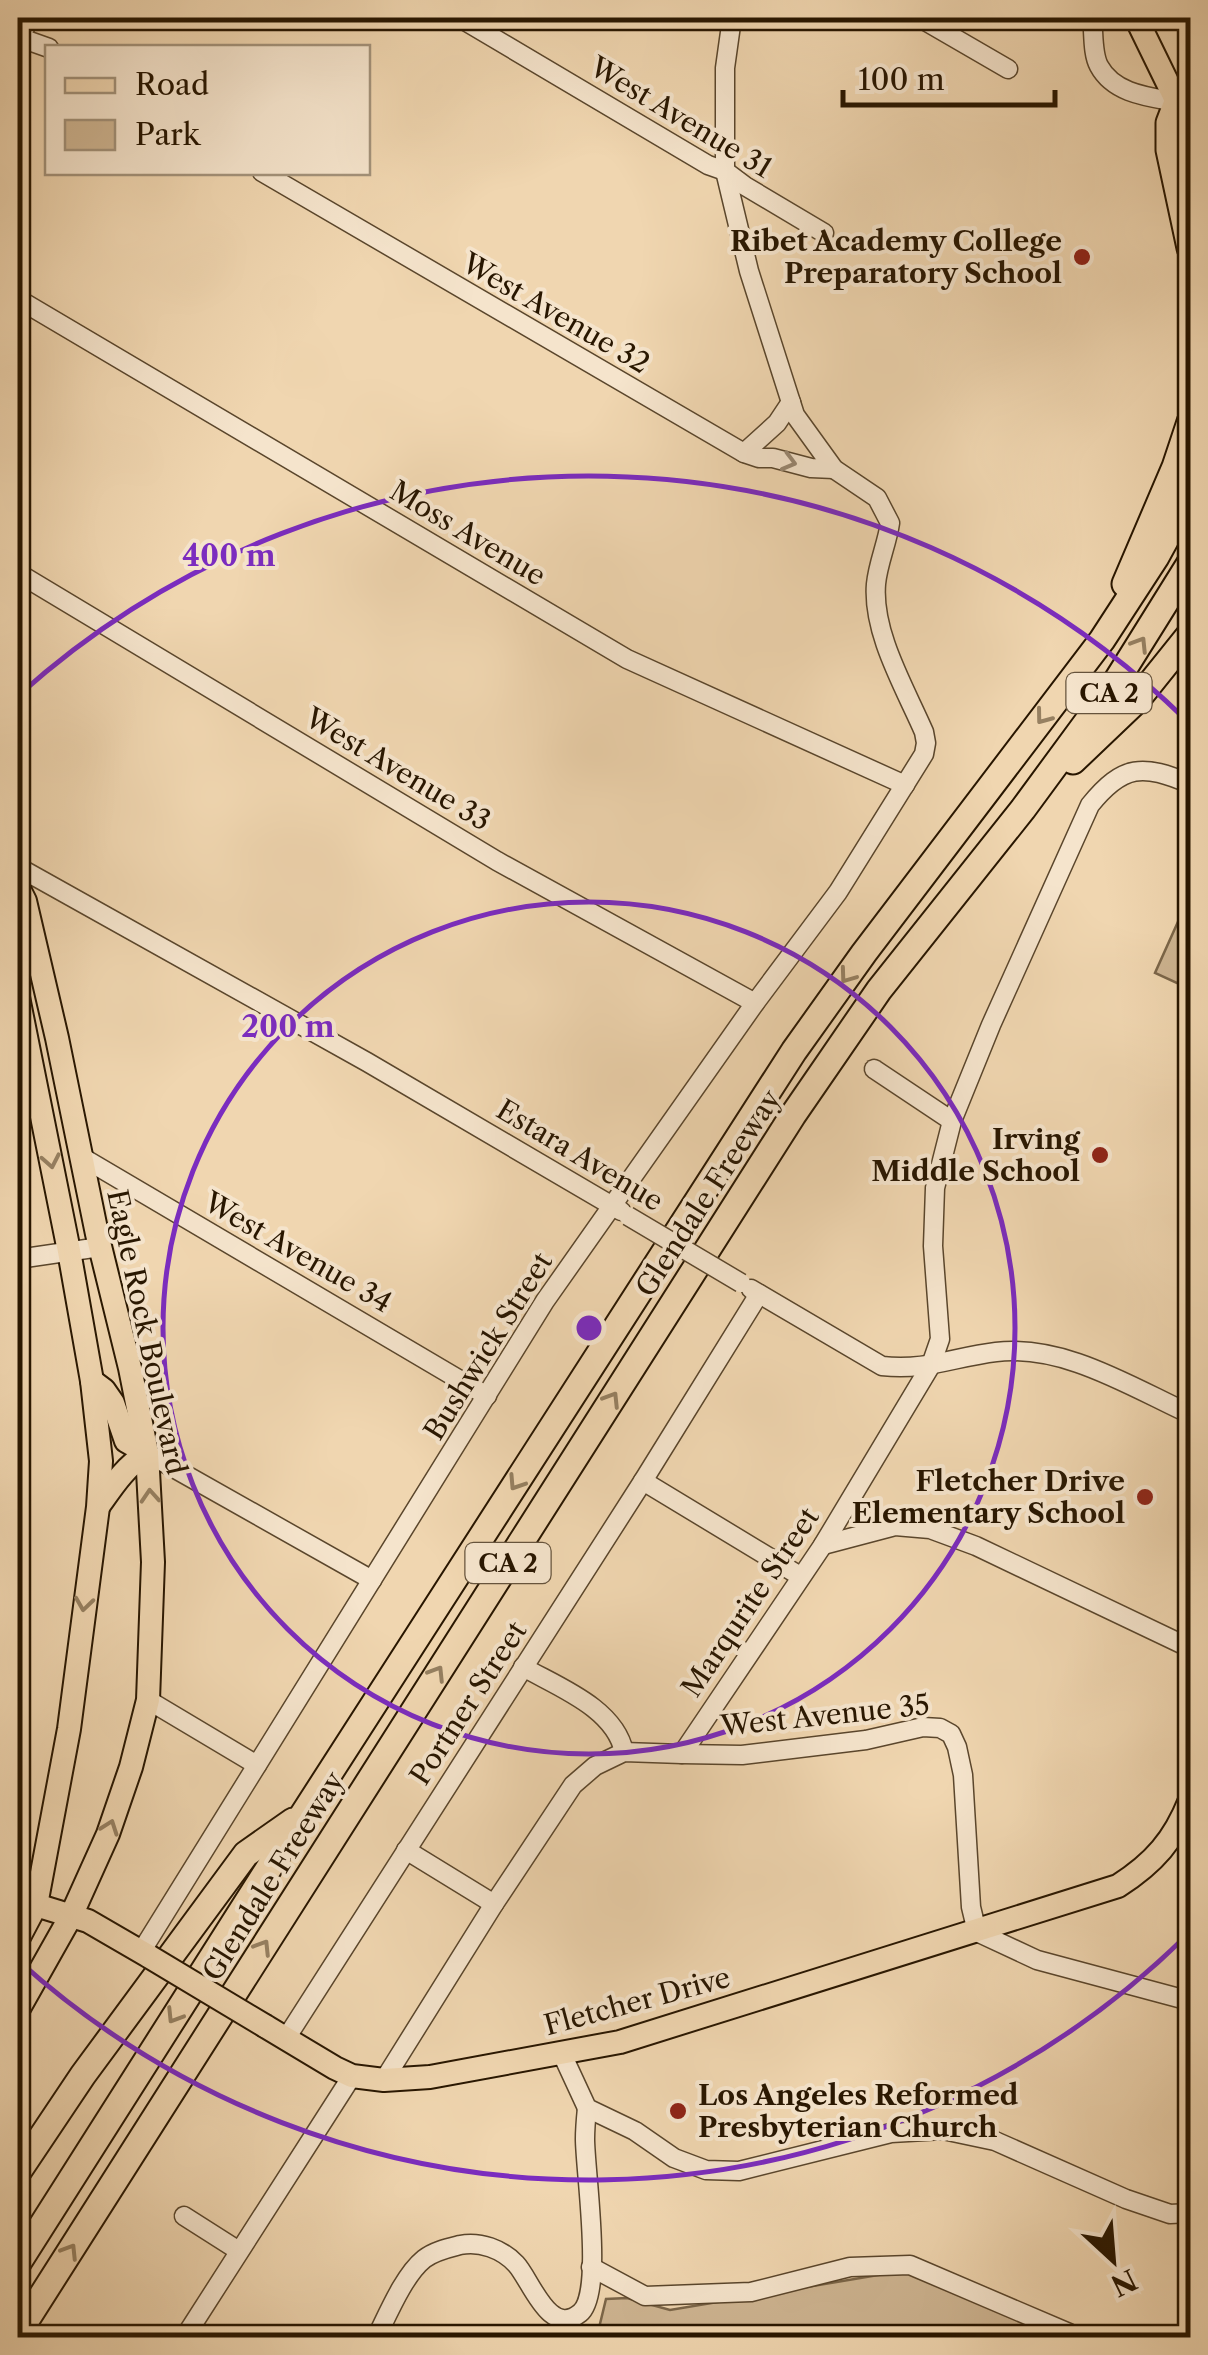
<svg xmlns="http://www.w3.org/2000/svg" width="1208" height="2355" font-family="'Libre Caslon Text',serif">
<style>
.green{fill:#ceb592;stroke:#7b6649;stroke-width:2.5}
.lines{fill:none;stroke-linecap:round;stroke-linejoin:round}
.minor-casing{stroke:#5a462c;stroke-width:21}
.major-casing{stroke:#281600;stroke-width:26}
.highway-casing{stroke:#281600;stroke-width:29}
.minor{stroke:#f5e4cc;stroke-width:18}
.major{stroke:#f0d6b0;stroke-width:22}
.highway{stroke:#f0d6b0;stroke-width:25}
.minor-bridge-casing{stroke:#5a462c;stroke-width:21;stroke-linecap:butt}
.major-bridge-casing{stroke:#281600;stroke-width:26;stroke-linecap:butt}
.minor-bridge{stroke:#f5e4cc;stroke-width:18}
.major-bridge{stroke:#f0d6b0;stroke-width:22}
.oneway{stroke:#998770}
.oneway2{stroke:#968061}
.ring{fill:none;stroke:#7b2cbf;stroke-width:5}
.poi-dot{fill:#8f2418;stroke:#f5e4cc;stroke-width:4}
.labels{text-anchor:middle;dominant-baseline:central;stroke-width:8;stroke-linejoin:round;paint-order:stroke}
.shield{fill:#f5e4cc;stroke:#66543d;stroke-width:2.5}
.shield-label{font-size:25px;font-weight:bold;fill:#281600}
.street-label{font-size:28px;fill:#281600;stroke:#f5e4cc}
.poi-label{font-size:28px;font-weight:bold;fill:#281600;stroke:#f5e4cc;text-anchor:end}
.centre{fill:#7b2cbf;stroke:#f5e4cc;stroke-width:5}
.ring-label{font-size:30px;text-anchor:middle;font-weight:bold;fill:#7b2cbf;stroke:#f5e4cc;stroke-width:8;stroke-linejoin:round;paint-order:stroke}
</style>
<rect width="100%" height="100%" fill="#f0d6b0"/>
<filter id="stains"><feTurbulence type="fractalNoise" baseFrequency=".002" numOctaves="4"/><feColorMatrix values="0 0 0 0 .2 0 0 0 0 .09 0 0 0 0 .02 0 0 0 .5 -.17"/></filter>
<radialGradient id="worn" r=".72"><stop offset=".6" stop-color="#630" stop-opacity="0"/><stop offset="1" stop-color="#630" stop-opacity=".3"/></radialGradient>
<g class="green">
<path d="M1190,895V989L1155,973Z"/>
<path d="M908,2270L1068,2338H550L551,2334L598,2332L606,2299L627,2298L670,2310Z"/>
</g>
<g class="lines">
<g class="minor-casing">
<g id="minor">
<path d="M460,18L708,165L725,171L745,186L824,233"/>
<path d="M920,18L1008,69"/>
<path d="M1092,18C1094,32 1092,53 1099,66C1114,94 1149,97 1177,102"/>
<path d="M18,37L49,48"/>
<path d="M19,37L31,18"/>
<path d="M262,172L744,453L759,458H773L811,468L834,469"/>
<path d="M18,299L627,659L905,785"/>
<path d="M744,453L777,423L791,402"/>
<path d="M18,573L497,861L755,1003"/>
<path d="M18,867L367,1062L621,1211"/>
<path d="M874,1069L952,1121"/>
<path d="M80,1156L487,1396"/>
<path d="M18,1259L100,1247"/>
<path d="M751,1289L882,1366C926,1371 954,1357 996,1352C1064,1344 1131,1387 1190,1414"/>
<path d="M147,1453L372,1580"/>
<path d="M643,1481L800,1576"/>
<path d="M823,1545L895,1526L930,1529L976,1546L1190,1648"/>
<path d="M523,1667C558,1687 615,1708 624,1752"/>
<path d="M148,1700L257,1765"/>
<path d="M682,1754L742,1755L866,1740L923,1727L940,1728L951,1734L957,1747L963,1775L971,1907L977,1932L1037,1960L1190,2001"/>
<path d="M406,1850L494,1904"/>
<path d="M141,1952L545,1301L755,1003L838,892L924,754L926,743L924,732C905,688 872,633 876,584C878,563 887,544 890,523L877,498L834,469L795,415L749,271L725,171V68L732,18"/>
<path d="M285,2040L643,1481L759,1294"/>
<path d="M562,2054L587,2108L635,2131L674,2158L706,2170L739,2171L891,2133L943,2130L995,2141L1126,2199L1170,2214L1190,2213"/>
<path d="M384,2080L494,1904L573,1785L595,1766L624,1752L682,1754L823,1545L931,1365L940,1339L933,1246L935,1188L952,1121L991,1025L1090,805C1123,764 1143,764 1190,784"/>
<path d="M184,2216L239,2251"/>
<path d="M591,2267L645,2296L751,2292L850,2267L910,2265L1069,2333L1073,2338"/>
<path d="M184,2338L352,2076"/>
<path d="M376,2338C388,2314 404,2275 424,2259C434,2251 448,2248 460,2245C480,2241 502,2249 516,2264C531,2280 549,2338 580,2313C604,2294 585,2171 585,2139C585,2128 586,2118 587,2108"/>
</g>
</g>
<g class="major-casing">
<g id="major">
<path d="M1136,18L1177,102L1190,114"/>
<path d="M18,887L25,901L57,1038L97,1234L130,1368L147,1453L153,1562L148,1700L131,1767L108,1834L71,1916L18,2010"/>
<path d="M18,997L69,1251L92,1381L101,1461L98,1507L69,1729L36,1905L18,1939"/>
<path d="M92,1381L104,1390L113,1403L126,1441L147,1453"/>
<path d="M100,1504C114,1484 126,1466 147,1453"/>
<path d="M36,1905L88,1921L150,1957"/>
<path d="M265,2026L335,2068L352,2076L384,2080L430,2077L620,2042L1118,1886C1154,1863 1174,1840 1190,1800"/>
</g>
</g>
<g class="highway-casing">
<g id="highway">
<path d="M1177,102L1169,123V150L1190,248"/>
<path d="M1125,584L1175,467L1190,422"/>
<path d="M1073,761L1137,700L1190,634"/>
<path d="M18,2172L83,2075L246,1854L293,1821"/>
<path d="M18,2263L302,1816L794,1051L864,953L1102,640L1156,557L1190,495"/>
<path d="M18,2333L793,1115L879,990L1023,809L1112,688L1190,563"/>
</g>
</g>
<use href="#minor" class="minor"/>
<use href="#major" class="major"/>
<use href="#highway" class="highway"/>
<g class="minor-bridge-casing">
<path id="minor-bridge" d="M628,1216L741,1283"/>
</g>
<g class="major-bridge-casing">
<path id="major-bridge" d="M150,1957L265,2026"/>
</g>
<use href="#minor-bridge" class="minor-bridge"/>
<use href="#major-bridge" class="major-bridge"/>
</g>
<defs><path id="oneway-chevron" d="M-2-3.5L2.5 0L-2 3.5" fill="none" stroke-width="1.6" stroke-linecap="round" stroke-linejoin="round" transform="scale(2.5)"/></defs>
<use class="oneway" href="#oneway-chevron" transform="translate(789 462) rotate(15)"/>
<g class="oneway2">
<use href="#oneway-chevron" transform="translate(1140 644) rotate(-58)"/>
<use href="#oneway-chevron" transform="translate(1043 717) rotate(127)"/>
<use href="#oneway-chevron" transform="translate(847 976) rotate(126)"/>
<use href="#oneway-chevron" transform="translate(51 1161) rotate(79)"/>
<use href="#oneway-chevron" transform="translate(612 1399) rotate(-58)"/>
<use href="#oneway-chevron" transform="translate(516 1483) rotate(123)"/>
<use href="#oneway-chevron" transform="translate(150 1496) rotate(-94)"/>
<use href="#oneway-chevron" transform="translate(84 1604) rotate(98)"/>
<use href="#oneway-chevron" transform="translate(437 1673) rotate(-58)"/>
<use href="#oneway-chevron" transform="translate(110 1827) rotate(-70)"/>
<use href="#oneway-chevron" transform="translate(263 1947) rotate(-58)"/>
<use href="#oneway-chevron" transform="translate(174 2016) rotate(122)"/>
<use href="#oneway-chevron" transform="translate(70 2251) rotate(-58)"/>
</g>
<g class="ring">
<circle cx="589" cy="1328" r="426"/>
<path d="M1186 1936A852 852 0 0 1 19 1961M19 695A852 852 0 0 1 1186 720"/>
</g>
<g class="poi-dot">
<circle cx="1082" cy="257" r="10"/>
<circle cx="1100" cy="1155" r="10"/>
<circle cx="1145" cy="1497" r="10"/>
<circle cx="678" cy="2111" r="10"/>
</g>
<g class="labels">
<g class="shield">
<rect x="1066.5" y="673" width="85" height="40" rx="8"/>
<rect x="465.5" y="1543" width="85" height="40" rx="8"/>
</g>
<g class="shield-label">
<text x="1109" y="693">CA 2</text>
<text x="508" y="1563">CA 2</text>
</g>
<g class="street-label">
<text transform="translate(681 117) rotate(31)">West Avenue 31</text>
<text transform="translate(556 313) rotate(30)">West Avenue 32</text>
<text transform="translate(468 533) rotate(31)">Moss Avenue</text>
<text transform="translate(398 769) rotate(31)">West Avenue 33</text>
<text transform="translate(580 1155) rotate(31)">Estara Avenue</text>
<text transform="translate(708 1193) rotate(-57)">Glendale Freeway</text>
<text transform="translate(298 1252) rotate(30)">West Avenue 34</text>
<text transform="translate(147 1332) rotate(78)">Eagle Rock Boulevard</text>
<text transform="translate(488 1346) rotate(-58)">Bushwick Street</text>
<text transform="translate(750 1602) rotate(-56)">Marqurite Street</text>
<text transform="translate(468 1703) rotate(-57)">Portner Street</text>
<text transform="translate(825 1715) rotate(-6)">West Avenue 35</text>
<text transform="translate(273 1876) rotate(-58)">Glendale Freeway</text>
<text transform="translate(637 2001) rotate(-15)">Fletcher Drive</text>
</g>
<g class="poi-label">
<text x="1062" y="241">Ribet Academy College<tspan x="1062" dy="32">Preparatory School</tspan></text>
<text x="1080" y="1139">Irving<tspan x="1080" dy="32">Middle School</tspan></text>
<text x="1125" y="1481">Fletcher Drive<tspan x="1125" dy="32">Elementary School</tspan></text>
<text x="698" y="2095" text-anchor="start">Los Angeles Reformed<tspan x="698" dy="32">Presbyterian Church</tspan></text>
</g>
</g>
<circle cx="589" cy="1328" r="15" class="centre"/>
<g class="ring-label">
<text x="229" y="566">400 m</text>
<text x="288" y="1037">200 m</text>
</g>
<rect width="1208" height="2355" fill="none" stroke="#f0d6b0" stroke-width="60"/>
<rect x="20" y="20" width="1168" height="2315" fill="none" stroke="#281600" stroke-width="5"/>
<rect x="30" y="30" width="1148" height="2295" fill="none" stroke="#281600" stroke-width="2.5"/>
<rect x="45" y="45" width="325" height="130" fill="#f5e4cc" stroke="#a3927a" stroke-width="2.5"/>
<rect x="65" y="78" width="50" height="15" fill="#f0d6b0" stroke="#a3927a" stroke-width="2.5"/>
<text x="135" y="95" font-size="30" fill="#281600">Road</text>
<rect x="65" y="120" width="50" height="30" fill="#ceb592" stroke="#a3927a" stroke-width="2.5"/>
<text x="135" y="145" font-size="30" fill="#281600">Park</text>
<g transform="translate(1113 2260) rotate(154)" stroke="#f5e4cc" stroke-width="8" paint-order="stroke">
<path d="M0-8L18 38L0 25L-18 38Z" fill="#281600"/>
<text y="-15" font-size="28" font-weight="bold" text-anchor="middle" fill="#281600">N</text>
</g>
<path d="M843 90v15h212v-15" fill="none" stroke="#281600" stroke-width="5"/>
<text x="858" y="90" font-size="30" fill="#281600" stroke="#f5e4cc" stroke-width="8" paint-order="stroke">100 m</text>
<rect width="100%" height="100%" filter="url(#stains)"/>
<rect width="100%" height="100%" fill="url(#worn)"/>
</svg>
